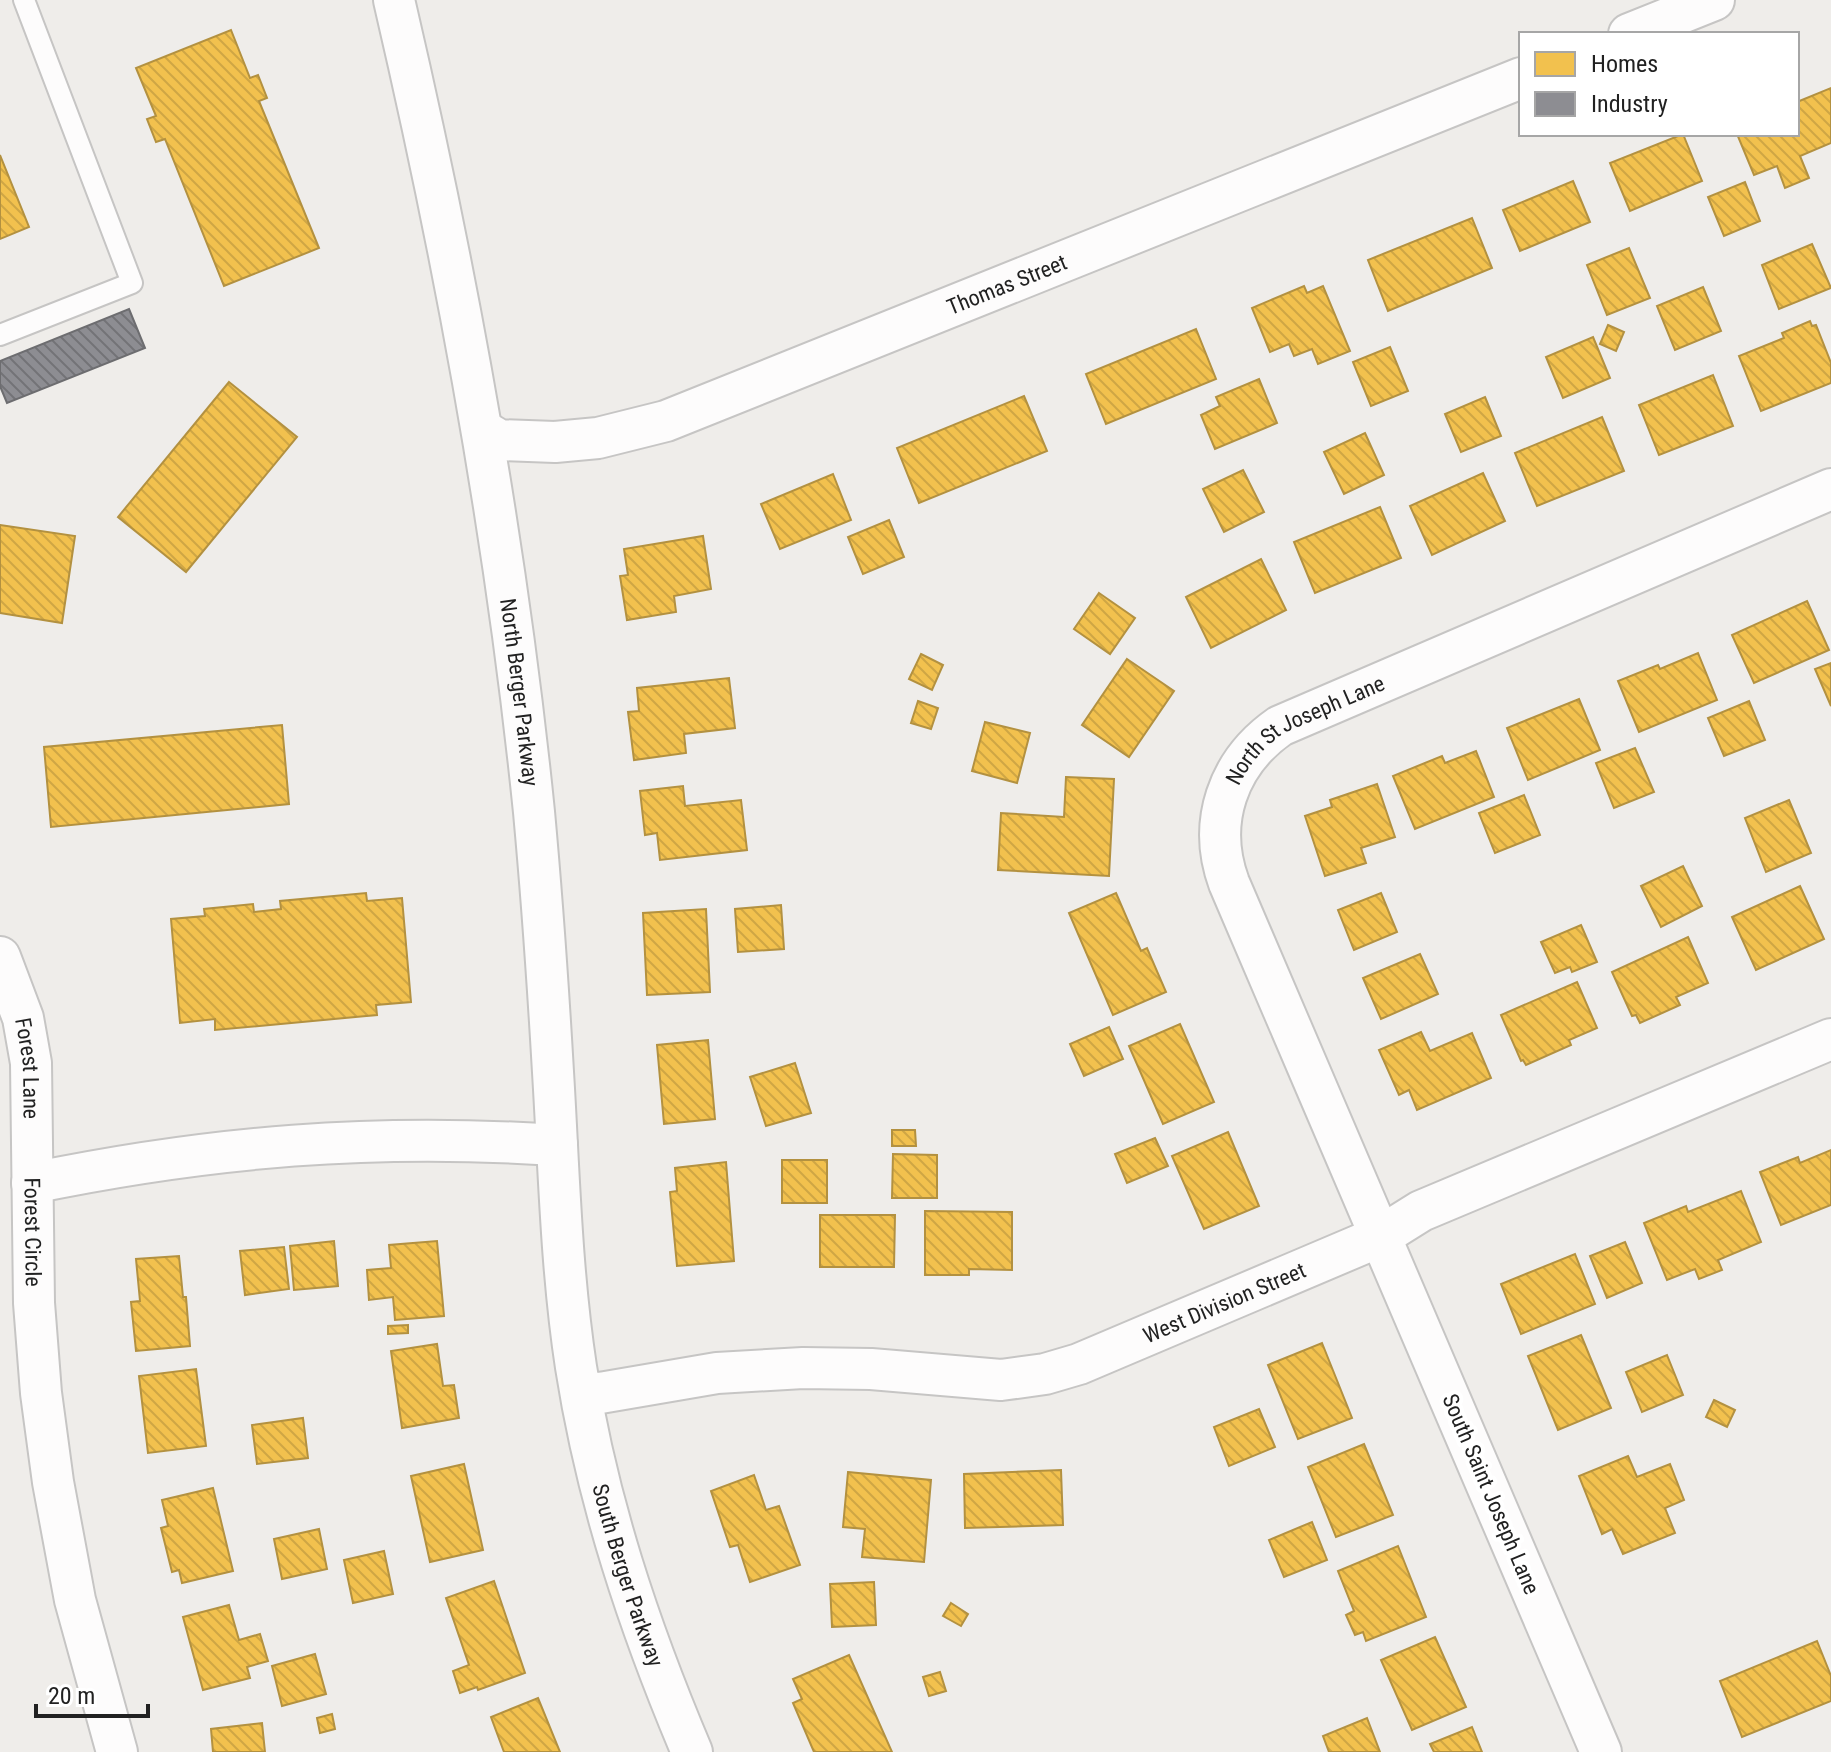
<svg xmlns="http://www.w3.org/2000/svg" width="1831" height="1752" font-family="'Roboto Condensed',sans-serif">
<style>
.homes{fill:url(#homes-back-hatch);stroke:#b39140;stroke-width:2}
.industry{fill:url(#industry-back-hatch);stroke:#6d6d70;stroke-width:2}
.lines{fill:none;stroke-linecap:round;stroke-linejoin:round}
.service-casing{stroke:#c6c5c4;stroke-width:24}
.minor-casing{stroke:#c6c5c4;stroke-width:44}
.service{stroke:#fdfcfc;stroke-width:20}
.minor{stroke:#fdfcfc;stroke-width:40}
.labels{text-anchor:middle;dominant-baseline:central;stroke-width:8;stroke-linejoin:round;paint-order:stroke}
.street-label{font-size:22px;fill:#212121;stroke:#fff}
</style>
<defs>
<pattern id="homes-back-hatch" width="6" height="6" patternUnits="userSpaceOnUse" patternTransform="scale(2)"><rect width="6" height="6" fill="#f2c14e"/><path d="M-1 5l2 2M0 0l6 6M5-1l2 2" fill="none" stroke="#cfa644"/></pattern>
<pattern id="industry-back-hatch" width="6" height="6" patternUnits="userSpaceOnUse" patternTransform="scale(2)"><rect width="6" height="6" fill="#8d8d92"/><path d="M-1 5l2 2M0 0l6 6M5-1l2 2" fill="none" stroke="#737377"/></pattern>
</defs>
<rect width="100%" height="100%" fill="#efedea"/>
<g class="homes">
<path d="M231,30L250,78L258,75L267,98L259,101L319,248L224,286L165,139L156,142L147,119L156,116L136,68Z"/>
<path d="M1831,88V143L1800,156L1809,178L1785,188L1777,166L1754,175L1737,134H1797V102Z"/>
<path d="M1683,134L1702,181L1630,211L1610,163Z"/>
<path d="M0,155L29,227L0,239Z"/>
<path d="M1573,181L1590,222L1520,251L1503,210Z"/>
<path d="M1745,182L1760,221L1724,236L1708,197Z"/>
<path d="M1472,218L1492,268L1388,311L1368,260Z"/>
<path d="M1812,244L1831,288L1779,309L1762,265Z"/>
<path d="M1629,248L1650,298L1607,315L1587,265Z"/>
<path d="M1304,286L1307,293L1323,286L1350,351L1318,364L1312,349L1294,356L1289,344L1270,352L1252,308Z"/>
<path d="M1703,287L1721,331L1675,350L1657,306Z"/>
<path d="M1810,321L1812,326L1816,325L1831,363V383L1761,411L1739,356L1784,338L1782,333Z"/>
<path d="M1608,325L1624,332L1616,351L1600,344Z"/>
<path d="M1196,329L1216,379L1106,424L1086,374Z"/>
<path d="M1593,337L1610,378L1563,398L1546,357Z"/>
<path d="M1390,347L1408,391L1371,406L1353,362Z"/>
<path d="M1713,375L1733,426L1659,455L1639,405Z"/>
<path d="M1259,379L1277,423L1215,449L1201,415L1220,406L1216,397Z"/>
<path d="M229,382L297,437L186,572L118,517Z"/>
<path d="M1024,396L1047,451L919,503L897,448Z"/>
<path d="M1485,397L1501,436L1461,452L1445,414Z"/>
<path d="M1602,417L1624,471L1537,506L1515,453Z"/>
<path d="M1365,433L1384,475L1344,494L1324,452Z"/>
<path d="M1243,470L1264,512L1224,532L1203,489Z"/>
<path d="M1483,473L1505,521L1432,555L1410,506Z"/>
<path d="M833,474L851,520L780,549L761,504Z"/>
<path d="M1380,507L1401,558L1315,593L1294,542Z"/>
<path d="M889,520L904,557L863,574L848,537Z"/>
<path d="M0,525L75,536L62,623L0,613Z"/>
<path d="M703,536L711,589L674,596L676,612L627,620L620,576L628,575L624,549Z"/>
<path d="M1261,559L1286,610L1211,648L1186,597Z"/>
<path d="M1099,593L1135,618L1110,654L1074,629Z"/>
<path d="M1807,601L1829,650L1754,683L1732,635Z"/>
<path d="M1698,653L1717,700L1639,732L1618,681L1658,665L1660,669Z"/>
<path d="M921,654L943,665L932,690L909,679Z"/>
<path d="M1127,659L1174,691L1129,757L1082,725Z"/>
<path d="M1831,663V706L1815,669Z"/>
<path d="M729,678L735,728L684,734L686,753L634,760L628,712L639,711L637,688Z"/>
<path d="M1579,699L1600,750L1528,780L1507,728Z"/>
<path d="M918,701L938,708L931,729L911,723Z"/>
<path d="M1749,701L1765,740L1724,756L1708,718Z"/>
<path d="M985,722L1030,733L1017,783L972,771Z"/>
<path d="M282,725L289,804L51,827L44,747Z"/>
<path d="M1635,748L1654,792L1614,808L1596,763Z"/>
<path d="M1476,751L1494,797L1415,829L1393,776L1442,756L1445,763Z"/>
<path d="M1066,777L1114,779L1109,876L998,870L1001,813L1064,817Z"/>
<path d="M1377,784L1395,837L1361,848L1366,863L1325,876L1305,816L1332,807L1330,800Z"/>
<path d="M683,786L685,806L741,800L747,850L660,860L657,833L645,835L640,791Z"/>
<path d="M1524,795L1540,835L1495,853L1479,813Z"/>
<path d="M1789,800L1811,853L1766,872L1745,818Z"/>
<path d="M1683,866L1702,906L1661,927L1641,886Z"/>
<path d="M1800,886L1824,939L1756,970L1732,917Z"/>
<path d="M366,893L367,901L402,898L411,1002L376,1005L377,1015L215,1030V1019L180,1023L171,919L205,916L204,909L253,904L254,912L281,909L280,901Z"/>
<path d="M1116,893L1141,951L1147,948L1166,992L1113,1015L1069,913Z"/>
<path d="M1381,893L1397,932L1354,950L1338,910Z"/>
<path d="M781,905L784,949L738,952L735,909Z"/>
<path d="M706,909L710,992L647,995L643,913Z"/>
<path d="M1581,925L1597,962L1572,972L1570,967L1555,973L1541,942Z"/>
<path d="M1688,937L1708,983L1676,997L1680,1005L1640,1023L1636,1015L1632,1016L1612,972Z"/>
<path d="M1420,954L1438,994L1381,1019L1363,978Z"/>
<path d="M1577,982L1597,1028L1569,1040L1571,1045L1526,1065L1523,1060L1521,1061L1501,1015Z"/>
<path d="M1180,1024L1214,1102L1163,1124L1129,1046Z"/>
<path d="M1109,1027L1123,1059L1084,1076L1070,1044Z"/>
<path d="M1421,1032L1430,1051L1472,1033L1491,1078L1417,1110L1409,1090L1399,1095L1379,1050Z"/>
<path d="M708,1040L715,1119L664,1124L657,1045Z"/>
<path d="M795,1063L811,1113L766,1126L750,1077Z"/>
<path d="M892,1130H915L916,1146H892Z"/>
<path d="M1228,1132L1259,1206L1204,1229L1172,1156Z"/>
<path d="M1155,1138L1168,1166L1127,1183L1115,1154Z"/>
<path d="M1831,1150V1205L1781,1225L1760,1172L1798,1157L1800,1163Z"/>
<path d="M893,1154L937,1155V1198H892Z"/>
<rect x="782" y="1160" width="45" height="43"/>
<path d="M726,1162L734,1261L677,1266L670,1192L677,1191L675,1168Z"/>
<path d="M1741,1191L1761,1242L1718,1260L1722,1270L1699,1279L1695,1269L1667,1280L1644,1223L1686,1206L1688,1212Z"/>
<path d="M925,1211L1012,1212V1270L969,1269V1275H925Z"/>
<path d="M820,1215H895L894,1267H820Z"/>
<path d="M334,1241L338,1286L294,1290L290,1246Z"/>
<path d="M437,1241L444,1316L395,1320L393,1297L369,1300L367,1270L391,1268L389,1245Z"/>
<path d="M1625,1242L1642,1283L1607,1298L1590,1256Z"/>
<path d="M284,1247L289,1289L245,1295L240,1251Z"/>
<path d="M1575,1254L1595,1304L1521,1334L1501,1284Z"/>
<path d="M179,1256L183,1297H186L190,1346L136,1351L131,1302L140,1301L136,1259Z"/>
<path d="M408,1325V1333L388,1334V1326Z"/>
<path d="M1581,1335L1611,1408L1558,1430L1528,1356Z"/>
<path d="M1322,1343L1352,1418L1298,1439L1268,1365Z"/>
<path d="M437,1344L443,1386L454,1385L459,1418L402,1428L391,1351Z"/>
<path d="M1667,1355L1683,1395L1642,1412L1626,1372Z"/>
<path d="M196,1369L206,1446L148,1453L139,1376Z"/>
<path d="M1714,1400L1735,1410L1727,1427L1706,1417Z"/>
<path d="M1259,1409L1275,1447L1229,1466L1214,1427Z"/>
<path d="M303,1418L308,1458L257,1464L252,1425Z"/>
<path d="M1364,1444L1393,1515L1336,1537L1308,1467Z"/>
<path d="M1628,1456L1637,1477L1670,1464L1684,1500L1665,1508L1675,1533L1623,1554L1612,1529L1602,1534L1579,1476Z"/>
<path d="M464,1464L483,1550L430,1562L411,1476Z"/>
<path d="M1061,1470L1063,1525L965,1528L964,1474Z"/>
<path d="M848,1472L931,1480L924,1562L862,1557L865,1529L843,1527Z"/>
<path d="M754,1475L766,1510L779,1506L800,1565L750,1582L738,1545L730,1547L711,1491Z"/>
<path d="M213,1488L233,1571L182,1583L179,1570L172,1572L161,1528L168,1526L162,1500Z"/>
<path d="M1312,1522L1327,1560L1284,1577L1269,1540Z"/>
<path d="M319,1529L327,1569L282,1579L274,1539Z"/>
<path d="M1398,1546L1426,1617L1366,1641L1363,1632L1355,1635L1346,1615L1354,1611L1338,1571Z"/>
<path d="M384,1551L393,1594L353,1603L344,1560Z"/>
<path d="M494,1581L525,1673L478,1690L477,1687L460,1693L453,1671L469,1665L446,1598Z"/>
<path d="M874,1582L876,1625L832,1627L830,1584Z"/>
<path d="M951,1603L968,1614L961,1626L943,1616Z"/>
<path d="M229,1605L239,1640L260,1634L268,1661L247,1667L250,1678L203,1690L183,1617Z"/>
<path d="M1435,1637L1466,1707L1412,1730L1381,1660Z"/>
<path d="M1817,1641L1831,1676V1701L1742,1737L1720,1681Z"/>
<path d="M315,1654L326,1694L282,1706L272,1666Z"/>
<path d="M849,1655L892,1752H814L793,1703L802,1699L793,1679Z"/>
<path d="M940,1672L946,1691L929,1696L923,1677Z"/>
<path d="M538,1698L560,1752H504L491,1717Z"/>
<path d="M332,1714L335,1729L320,1733L317,1718Z"/>
<path d="M1367,1718L1380,1752H1329L1323,1736Z"/>
<path d="M262,1723L265,1752H213L211,1729Z"/>
<path d="M1472,1727L1482,1752H1434L1430,1744Z"/>
</g>
<path class="industry" d="M129,309L145,348L7,403L0,386V361Z"/>
<g class="lines">
<g class="service-casing">
<path id="service" d="M0,335L132,283L24,0"/>
</g>
<g class="minor-casing">
<g id="minor">
<path id="s1" d="M394,0C457,270 506,536 534,812C542,899 548,985 553,1072C559,1170 561,1269 576,1367C597,1501 639,1627 692,1752"/>
<path d="M1629,34L1714,0"/>
<path id="s2" d="M484,431L499,440L555,442L598,438L666,421L1521,78"/>
<path id="s3" d="M0,957L23,1018L31,1063L34,1303L41,1393L53,1482L75,1600L117,1752"/>
<path d="M32,1183C212,1146 374,1133 557,1145"/>
<path id="s4" d="M581,1392L600,1393L717,1373L803,1368L871,1369L1001,1380L1045,1374L1079,1364L1381,1236L1421,1211L1831,1039"/>
<path id="s5" d="M1601,1752L1229,883C1207,823 1227,763 1280,726L1831,489"/>
</g>
</g>
<use href="#service" class="service"/>
<use href="#minor" class="minor"/>
</g>
<g class="labels">
<g class="street-label">
<text stroke="none"><textPath href="#s2" startOffset="554">Thomas Street</textPath></text>
<text stroke="none"><textPath href="#s1" startOffset="704">North Berger Parkway</textPath></text>
<text stroke="none"><textPath href="#s5" startOffset="1142">North St Joseph Lane</textPath></text>
<text stroke="none"><textPath href="#s3" startOffset="116">Forest Lane</textPath></text>
<text stroke="none"><textPath href="#s3" startOffset="280">Forest Circle</textPath></text>
<text stroke="none"><textPath href="#s4" startOffset="660">West Division Street</textPath></text>
<text transform="translate(1491 1494) rotate(67)">South Saint Joseph Lane</text>
<text stroke="none"><textPath href="#s1" startOffset="1596">South Berger Parkway</textPath></text>
</g>
</g>
<rect x="1519" y="32" width="280" height="104" fill="#ffffff" stroke="#a6a6a6" stroke-width="2"/>
<rect x="1535" y="52" width="40" height="24" fill="#f2c14e" stroke="#a6a6a6" stroke-width="2"/>
<text x="1591" y="72" font-size="24" fill="#212121">Homes</text>
<rect x="1535" y="92" width="40" height="24" fill="#8d8d92" stroke="#a6a6a6" stroke-width="2"/>
<text x="1591" y="112" font-size="24" fill="#212121">Industry</text>
<path d="M36 1704v12h112v-12" fill="none" stroke="#212121" stroke-width="4"/>
<text x="48" y="1704" font-size="24" fill="#212121" stroke="#ffffff" stroke-width="6" paint-order="stroke">20 m</text>
</svg>
